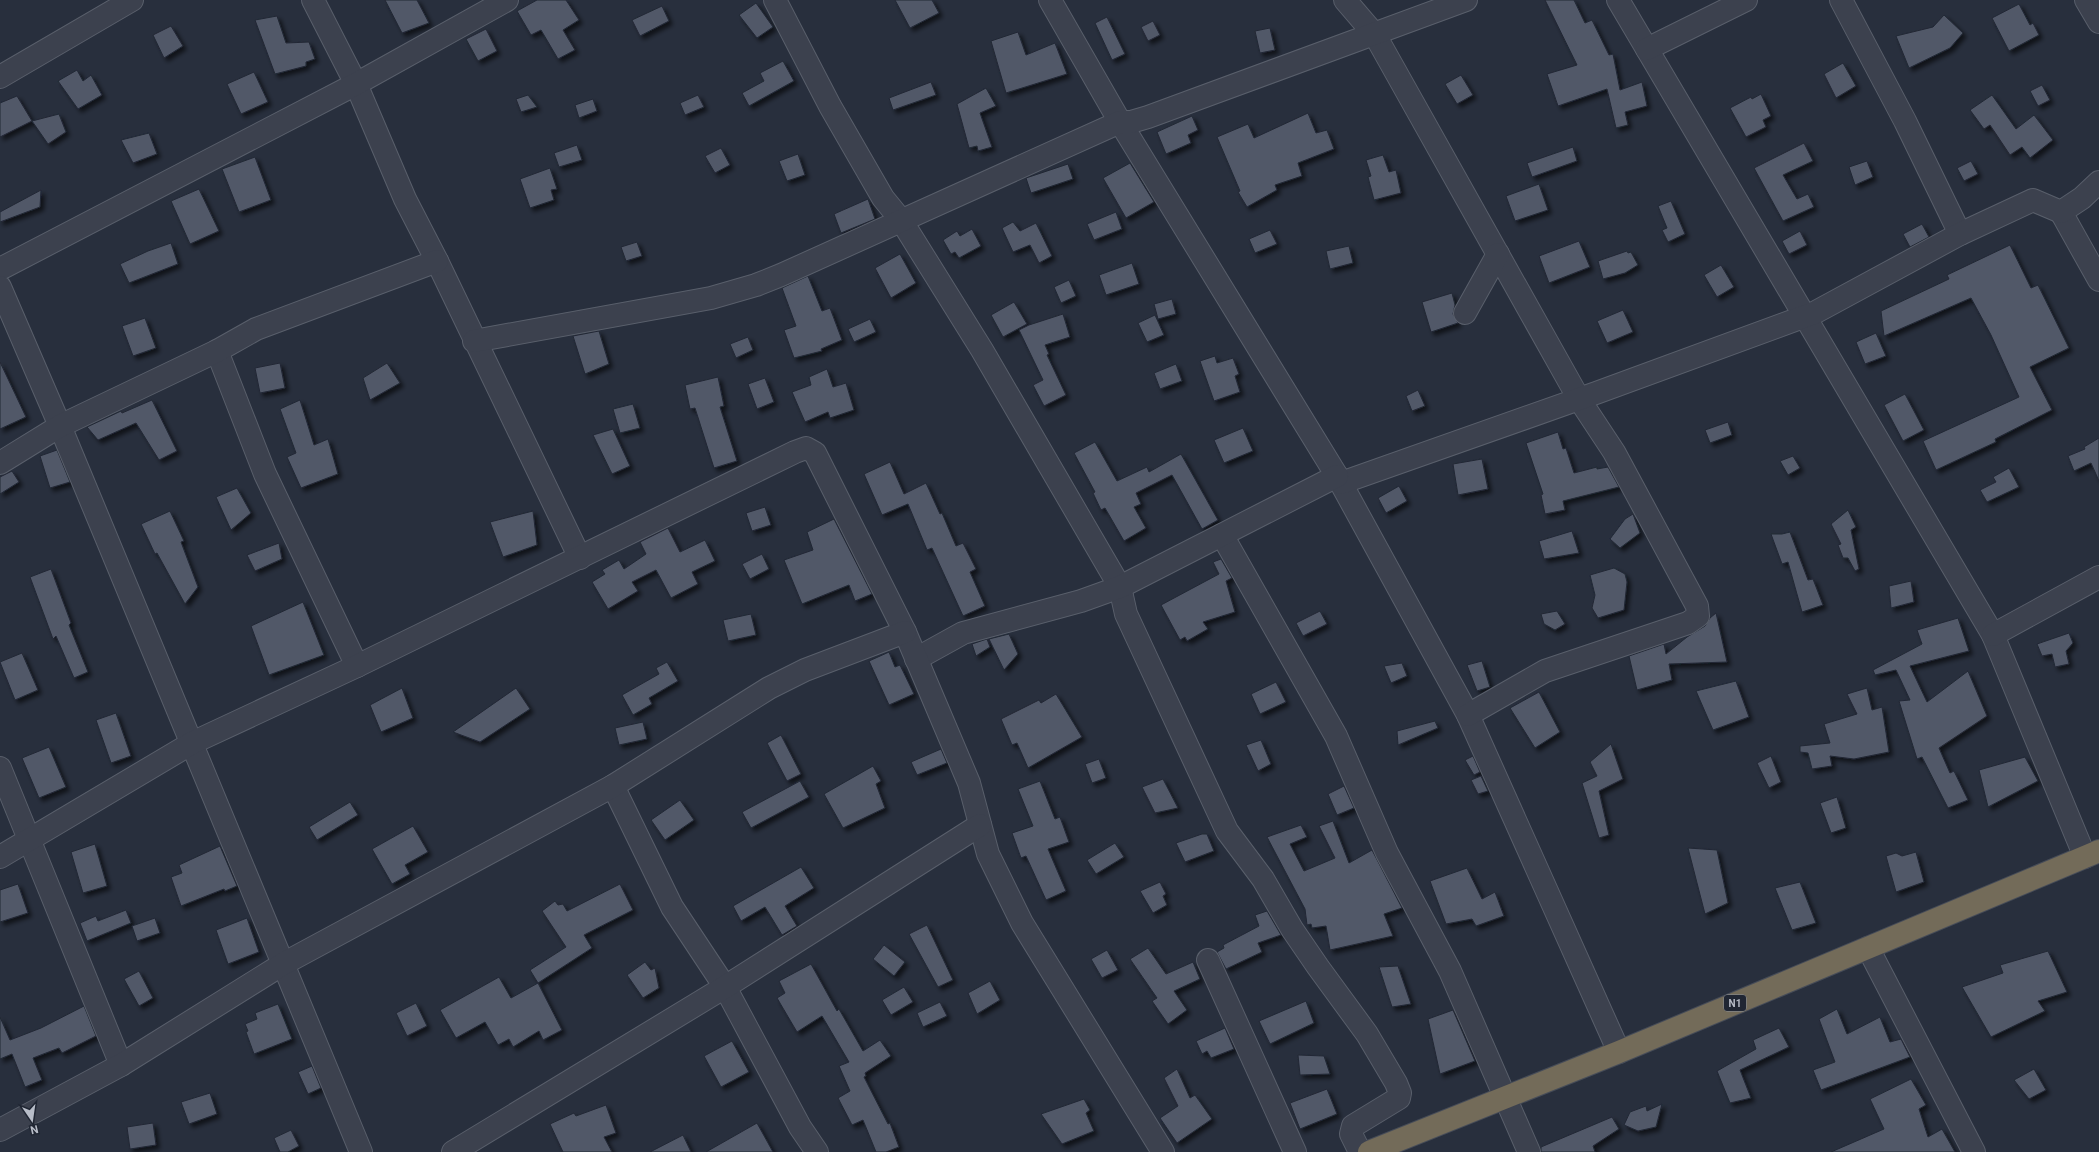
<svg xmlns="http://www.w3.org/2000/svg" width="2099" height="1152" font-family="Roboto,sans-serif">
<style>
.building{fill:#515868;stroke:#222835;filter:url(#shadow)}
.lines{fill:none;stroke-linecap:round;stroke-linejoin:round}
.minor-casing{stroke:#595f6b;stroke-width:24}
.highway-casing{stroke:#464c58;stroke-width:24}
.minor{stroke:#3c414e;stroke-width:22}
.highway{stroke:#736b59;stroke-width:22}
.labels{text-anchor:middle;dominant-baseline:central;stroke-width:3;stroke-linejoin:round;paint-order:stroke}
.shield{fill:#202633;stroke:#8a909b;stroke-width:1}
.shield-label{font-size:10px;font-weight:bold;fill:#b8bdc8}
</style>
<defs>
<filter id="shadow"><feDropShadow dx="3.5" dy="3.5" stdDeviation="2" flood-color="#0009"/></filter>
</defs>
<rect width="100%" height="100%" fill="#282f3d"/>
<g class="building">
<path d="M385,0H417L429,23L402,33Z"/>
<path d="M537,0H566L579,20L563,30L575,50L558,59L541,30L531,35L517,11Z"/>
<path d="M895,0H932L939,13L910,28Z"/>
<path d="M1545,0H1574L1585,23L1592,20L1609,55L1613,54L1620,90L1642,82L1647,106L1625,112L1628,125L1616,128L1607,89L1558,106L1547,74L1577,65Z"/>
<path d="M756,3L773,27L757,38L739,15Z"/>
<path d="M2019,4L2030,25L2033,23L2039,35L2009,51L1992,18Z"/>
<path d="M662,6L669,21L640,36L632,20Z"/>
<path d="M1944,15L1963,33L1950,48L1909,68L1896,36L1933,27Z"/>
<path d="M277,16L286,43L309,42L315,59L306,62V66L275,74L255,20Z"/>
<path d="M1107,17L1125,54L1112,60L1095,23Z"/>
<path d="M1153,21L1160,35L1148,41L1141,27Z"/>
<path d="M171,26L183,46L164,58L153,35Z"/>
<path d="M1270,28L1275,50L1260,53L1255,31Z"/>
<path d="M486,29L497,51L478,61L466,39Z"/>
<path d="M1018,32L1026,55L1055,43L1067,74L1006,93L991,41Z"/>
<path d="M783,61L794,81L749,106L742,93L764,81L760,73Z"/>
<path d="M1843,63L1856,86L1836,98L1824,74Z"/>
<path d="M77,70L83,81L91,75L102,95L78,109L58,81Z"/>
<path d="M254,72L268,102L241,114L227,84Z"/>
<path d="M1461,75L1473,95L1457,104L1445,84Z"/>
<path d="M931,82L936,95L893,110L889,98Z"/>
<path d="M2042,85L2050,100L2038,106L2030,91Z"/>
<path d="M986,88L996,106L980,113L992,147L978,151L977,146L969,148L957,104Z"/>
<path d="M1761,94L1771,116L1763,120L1766,127L1746,137L1730,108L1751,97L1752,99Z"/>
<path d="M528,95L537,107L521,112L516,99Z"/>
<path d="M698,95L704,107L685,115L680,103Z"/>
<path d="M1992,95L2016,129L2034,115L2053,140L2030,158L2022,147L2010,155L1990,125L1984,129L1970,110Z"/>
<path d="M17,96L32,121L0,137V103Z"/>
<path d="M593,99L597,111L579,118L575,105Z"/>
<path d="M1308,113L1316,133L1327,130L1334,149L1298,163L1302,176L1275,185L1277,190L1247,207L1238,192L1240,191L1217,137L1248,124L1254,138Z"/>
<path d="M59,114L66,132L48,144L32,121Z"/>
<path d="M1192,116L1198,130L1188,135L1191,143L1166,154L1157,132Z"/>
<path d="M149,133L157,154L133,163L121,140Z"/>
<path d="M1804,143L1813,161L1783,175L1797,199L1808,194L1814,207L1783,221L1754,168Z"/>
<path d="M577,145L582,160L559,167L554,153Z"/>
<path d="M1573,147L1577,161L1532,177L1527,163Z"/>
<path d="M721,148L730,165L715,173L705,156Z"/>
<path d="M798,154L805,175L787,181L779,161Z"/>
<path d="M1383,155L1389,172L1396,170L1401,193L1374,200L1368,177L1371,176L1366,160Z"/>
<path d="M255,157L271,200L239,212L222,169Z"/>
<path d="M1867,161L1873,177L1855,185L1849,167Z"/>
<path d="M1971,161L1978,174L1964,181L1957,168Z"/>
<path d="M1130,163L1154,202L1126,218L1103,178Z"/>
<path d="M1068,164L1073,179L1031,193L1026,178Z"/>
<path d="M550,168L557,189L551,190L554,200L530,208L520,179Z"/>
<path d="M1539,184L1548,210L1515,221L1506,196Z"/>
<path d="M199,189L219,231L190,244L171,201Z"/>
<path d="M41,190L40,207L0,222V212Z"/>
<path d="M868,199L875,219L841,233L834,214Z"/>
<path d="M1671,201L1685,234L1668,242L1662,230L1667,228L1658,206Z"/>
<path d="M1116,212L1122,229L1094,240L1087,224Z"/>
<path d="M1013,222L1020,231L1036,223L1052,256L1039,263L1030,245L1013,252L1002,228Z"/>
<path d="M1922,224L1929,237L1910,247L1903,234Z"/>
<path d="M972,229L981,246L959,258L955,252L951,254L943,240L957,231L960,236Z"/>
<path d="M1270,230L1277,244L1255,253L1249,239Z"/>
<path d="M1800,231L1807,245L1789,254L1782,241Z"/>
<path d="M1579,241L1590,267L1549,283L1539,256Z"/>
<path d="M637,242L642,256L626,261L621,247Z"/>
<path d="M171,243L178,264L129,283L120,264L148,251Z"/>
<path d="M2010,245L2031,288L2038,285L2069,348L2030,367L2052,410L1995,439L1996,442L1936,470L1923,441L2019,397L1991,335L1971,298L1884,336L1881,311L1949,279L1947,275Z"/>
<path d="M1349,246L1353,263L1330,269L1326,251Z"/>
<path d="M1627,251L1628,253L1631,252L1638,265L1625,273L1603,279L1598,261Z"/>
<path d="M900,254L916,283L891,298L875,268Z"/>
<path d="M1132,263L1139,284L1106,295L1099,275Z"/>
<path d="M1721,265L1734,287L1717,297L1704,275Z"/>
<path d="M808,276L822,311L830,308L842,340L821,349L822,351L794,358L784,330L796,326L782,288Z"/>
<path d="M1069,280L1076,296L1061,303L1054,287Z"/>
<path d="M1452,293L1455,305L1453,314L1458,323L1431,332L1422,302Z"/>
<path d="M1172,299L1176,314L1158,319L1154,304Z"/>
<path d="M1014,302L1027,324L1003,337L991,315Z"/>
<path d="M1623,310L1633,332L1607,343L1597,321Z"/>
<path d="M1063,314L1070,337L1045,345L1049,354L1047,355L1066,395L1044,406L1033,385L1043,380L1019,330L1029,325Z"/>
<path d="M1155,315L1164,335L1147,342L1138,323Z"/>
<path d="M145,318L156,348L133,356L122,326Z"/>
<path d="M870,319L876,332L854,342L848,329Z"/>
<path d="M599,331L609,364L585,374L573,336Z"/>
<path d="M1876,333L1886,356L1865,364L1856,342Z"/>
<path d="M748,337L753,350L736,358L730,344Z"/>
<path d="M1215,356L1217,363L1233,358L1239,374L1235,376L1240,392L1214,401L1200,361Z"/>
<path d="M0,362L26,417L0,429Z"/>
<path d="M280,363L285,388L260,393L255,368Z"/>
<path d="M387,363L400,383L370,400L363,378Z"/>
<path d="M1176,364L1182,381L1160,389L1154,373Z"/>
<path d="M827,369L833,387L846,383L854,410L830,418L828,412L805,422L792,392L811,385L809,377Z"/>
<path d="M718,377L724,406L720,407L737,461L714,468L695,408L690,409L685,385Z"/>
<path d="M765,378L774,402L757,409L748,384Z"/>
<path d="M1418,390L1425,406L1412,411L1406,396Z"/>
<path d="M1905,394L1924,430L1903,441L1884,405Z"/>
<path d="M152,400L177,451L159,460L136,423L98,440L87,427L121,411L122,413Z"/>
<path d="M300,400L314,445L328,439L338,474L301,488L287,457L296,453L280,409Z"/>
<path d="M633,404L640,428L620,433L613,409Z"/>
<path d="M1728,422L1732,435L1710,443L1705,430Z"/>
<path d="M1243,428L1253,451L1224,463L1214,440Z"/>
<path d="M613,429L630,466L612,474L593,435Z"/>
<path d="M1558,432L1563,449L1566,448L1574,473L1597,467V469L1608,467L1619,487L1563,501L1565,510L1545,514L1541,495L1543,494L1526,443Z"/>
<path d="M2099,438V481L2091,463L2074,471L2068,456L2085,449L2084,447Z"/>
<path d="M1095,442L1117,481L1147,467L1149,472L1181,454L1218,520L1202,529L1172,475L1136,493L1141,504L1134,507L1146,528L1124,541L1105,508L1101,510L1093,493L1095,492L1074,453Z"/>
<path d="M57,450L70,482L50,488L40,456Z"/>
<path d="M1793,456L1800,468L1788,475L1780,461Z"/>
<path d="M1482,459L1488,489L1458,495L1453,464Z"/>
<path d="M890,462L904,494L926,483L940,514L942,513L956,546L963,543L976,569L970,572L985,606L963,616L932,548L927,550L908,504L882,515L864,474Z"/>
<path d="M2009,468L2019,487L1987,502L1980,490L1996,482L1993,477Z"/>
<path d="M12,471L19,482L0,494V477Z"/>
<path d="M1399,486L1407,501L1386,513L1378,498Z"/>
<path d="M237,488L251,513L231,530L216,497Z"/>
<path d="M765,507L771,525L752,531L746,513Z"/>
<path d="M1848,510L1856,527L1851,530L1859,569L1855,571L1848,558H1843L1838,545L1841,544L1831,524Z"/>
<path d="M170,511L184,541L181,542L198,587L185,604L157,553L155,554L141,524Z"/>
<path d="M533,511L537,545L503,557L490,522Z"/>
<path d="M1633,514L1640,533L1620,548L1610,539L1625,519Z"/>
<path d="M834,519L872,594L855,601L849,585L802,604L784,560L813,550L807,532Z"/>
<path d="M668,528L680,552L705,540L715,561L692,572L698,584L671,598L656,570L632,582L638,591L608,609L592,582L605,574L602,570L619,560L624,569L646,554L640,542Z"/>
<path d="M1572,531L1579,553L1544,559L1539,541Z"/>
<path d="M1790,532L1808,580L1813,579L1823,605L1802,612L1788,562L1782,564L1771,534H1782Z"/>
<path d="M279,543L282,559L255,571L247,555Z"/>
<path d="M762,554L769,569L750,579L742,564Z"/>
<path d="M1221,559L1232,578L1226,581L1235,612L1203,622L1208,629L1187,641L1185,637L1180,640L1161,605L1219,574L1213,562Z"/>
<path d="M1614,568L1625,574L1627,582L1624,610L1598,618L1592,608L1595,595L1590,575Z"/>
<path d="M51,569L71,623L69,625L88,672L74,678L56,636L53,639L30,577Z"/>
<path d="M1911,581L1914,602L1891,608L1889,586Z"/>
<path d="M303,602L324,655L269,675L251,626Z"/>
<path d="M1320,611L1327,624L1303,636L1296,623Z"/>
<path d="M1557,611L1565,624L1555,630L1544,624L1541,614Z"/>
<path d="M1716,613L1727,662L1669,664L1672,680L1637,690L1629,656L1664,644L1666,654L1687,637L1705,626L1710,618Z"/>
<path d="M751,614L756,635L728,641L723,620Z"/>
<path d="M1958,618L1969,651L1910,666L1927,702L1968,671L1987,716L1939,748L1950,773L1954,771L1968,800L1948,808L1922,757L1917,759L1899,701L1910,700L1896,670L1875,675L1873,670L1922,644L1917,630Z"/>
<path d="M2069,633L2073,643L2066,651L2069,664L2055,667L2052,654L2042,656L2037,644Z"/>
<path d="M1009,634L1018,654L1004,670L989,639Z"/>
<path d="M987,639L990,647L976,656L972,644Z"/>
<path d="M889,652L895,667L900,665L914,694L889,705L869,661Z"/>
<path d="M22,653L38,690L15,700L0,662Z"/>
<path d="M1482,661L1490,687L1477,691L1467,665Z"/>
<path d="M667,662L678,681L649,698L652,704L633,715L622,695L659,674L656,668Z"/>
<path d="M1402,663L1407,676L1391,683L1384,666Z"/>
<path d="M1736,681L1749,717L1713,730L1696,691Z"/>
<path d="M1276,682L1286,702L1260,714L1251,694Z"/>
<path d="M402,688L413,718L381,732L370,705Z"/>
<path d="M516,688L530,709L480,742L453,732Z"/>
<path d="M1867,688L1872,710L1882,707L1889,752L1854,759L1830,756L1832,766L1812,769L1808,753L1800,752V746L1830,743L1824,724L1857,714L1847,694Z"/>
<path d="M1539,692L1560,732L1535,748L1510,708Z"/>
<path d="M1056,694L1082,737L1028,768L1017,743L1012,745L1001,719L1039,700L1041,703Z"/>
<path d="M116,713L131,756L111,763L96,720Z"/>
<path d="M1435,721L1438,728L1398,745L1397,731Z"/>
<path d="M643,722L647,739L619,745L615,728Z"/>
<path d="M781,735L801,774L787,781L767,743Z"/>
<path d="M1261,740L1271,764L1258,771L1246,745Z"/>
<path d="M1611,744L1623,779L1599,791L1609,835L1599,838L1582,783L1597,776L1590,762Z"/>
<path d="M49,747L66,787L39,798L22,758Z"/>
<path d="M941,749L947,763L917,775L911,762Z"/>
<path d="M1473,756L1480,772L1474,775L1465,760Z"/>
<path d="M1771,756L1781,782L1769,788L1757,763Z"/>
<path d="M2025,757L2038,781L1988,807L1979,770Z"/>
<path d="M1099,759L1106,778L1092,783L1085,764Z"/>
<path d="M873,766L881,781L876,784L885,808L843,828L824,794Z"/>
<path d="M1481,776L1488,791L1478,794L1471,780Z"/>
<path d="M1163,779L1178,808L1155,813L1142,787Z"/>
<path d="M800,781L809,797L751,828L742,812Z"/>
<path d="M1040,781L1055,819L1060,817L1069,842L1048,849L1066,891L1046,900L1026,856L1021,858L1012,833L1033,826L1018,789Z"/>
<path d="M1344,786L1354,808L1337,815L1328,794Z"/>
<path d="M1837,797L1846,828L1831,833L1820,803Z"/>
<path d="M680,800L694,820L665,840L651,820Z"/>
<path d="M350,802L358,815L317,840L309,827Z"/>
<path d="M1333,821L1349,863L1372,850L1402,908L1384,914L1393,936L1330,950L1326,926L1312,928L1311,924L1307,925L1305,909L1267,837L1301,825L1307,837L1290,844L1304,871L1335,858L1319,826Z"/>
<path d="M413,826L428,852L405,865L410,874L392,884L372,849Z"/>
<path d="M1202,834H1207L1214,851L1185,862L1176,843Z"/>
<path d="M1115,843L1124,857L1096,874L1087,860Z"/>
<path d="M95,844L107,886L83,893L71,852Z"/>
<path d="M220,846L237,886L225,891L224,889L181,906L171,877L182,873L179,865Z"/>
<path d="M1688,848L1717,850L1728,903L1705,914Z"/>
<path d="M1916,852L1924,882L1896,892L1886,856L1896,853L1902,856Z"/>
<path d="M801,867L814,888L785,906L797,926L782,935L765,907L741,921L733,906Z"/>
<path d="M1467,868L1482,899L1495,892L1504,916L1476,926L1472,919L1446,924L1430,881Z"/>
<path d="M1160,882L1166,894L1163,896L1167,905L1153,913L1140,891Z"/>
<path d="M1800,882L1816,923L1792,930L1775,888Z"/>
<path d="M18,884L28,913L0,922V890Z"/>
<path d="M620,884L633,910L584,935L592,948L538,983L530,970L566,947L542,911L555,901L558,905L563,904L567,911Z"/>
<path d="M126,910L131,923L87,941L80,923L96,916L98,921Z"/>
<path d="M1267,911L1281,935L1258,943L1262,952L1226,969L1217,952L1224,948L1223,945L1259,926L1255,915Z"/>
<path d="M155,918L160,933L137,941L132,926Z"/>
<path d="M247,918L259,952L228,964L216,930Z"/>
<path d="M927,925L953,980L938,987L909,934Z"/>
<path d="M884,945L905,962L894,976L873,959Z"/>
<path d="M1148,948L1166,974L1193,962L1200,979L1174,991L1187,1010L1168,1024L1152,1001L1157,998L1130,959Z"/>
<path d="M1107,950L1118,970L1102,978L1091,959Z"/>
<path d="M2048,951L2067,992L2038,1001L2045,1011L1991,1037L1962,987L2003,973L2000,965Z"/>
<path d="M645,962L651,970L655,968L659,988L643,998L627,975Z"/>
<path d="M811,964L837,1011L839,1009L863,1051L880,1040L891,1056L865,1073L866,1076L864,1077L888,1124L890,1123L899,1147L886,1152H876L863,1120L852,1125L838,1098L850,1091L839,1066L849,1062L822,1016L797,1032L777,998L785,993L779,981Z"/>
<path d="M1398,966L1411,1004L1392,1007L1379,967Z"/>
<path d="M139,971L153,998L139,1006L124,979Z"/>
<path d="M499,977L511,998L538,983L562,1030L543,1040L539,1031L513,1047L509,1039L498,1045L485,1022L456,1038L440,1010Z"/>
<path d="M990,981L1000,1000L977,1014L968,993Z"/>
<path d="M904,987L913,1002L891,1015L882,1000Z"/>
<path d="M1306,1001L1314,1023L1270,1044L1259,1021Z"/>
<path d="M940,1002L947,1016L923,1027L917,1013Z"/>
<path d="M416,1003L427,1026L407,1036L396,1013Z"/>
<path d="M278,1004L292,1039L254,1054L246,1032L248,1031L245,1024L257,1019L255,1013Z"/>
<path d="M84,1006L96,1036L62,1053L59,1048L33,1058L42,1080L25,1087L12,1054L0,1059V1017L10,1040L41,1028Z"/>
<path d="M1837,1009L1847,1034L1880,1017L1890,1042L1901,1039L1910,1057L1821,1090L1813,1070L1835,1062L1819,1019Z"/>
<path d="M1453,1010L1475,1061L1440,1074L1428,1019Z"/>
<path d="M1225,1028L1234,1049L1211,1058L1207,1051L1202,1054L1196,1041Z"/>
<path d="M1779,1028L1789,1047L1740,1070L1751,1098L1730,1103L1717,1071L1756,1049L1753,1040Z"/>
<path d="M732,1041L749,1072L721,1087L704,1056Z"/>
<path d="M1298,1055L1324,1056L1330,1074L1300,1075Z"/>
<path d="M312,1066L321,1088L308,1094L298,1072Z"/>
<path d="M1177,1069L1190,1098L1195,1095L1212,1119L1177,1143L1160,1118L1178,1106L1164,1078Z"/>
<path d="M2034,1069L2046,1090L2029,1099L2014,1080Z"/>
<path d="M1911,1079L1926,1105L1919,1109L1928,1137L1942,1129L1955,1152H1831L1884,1129L1870,1099Z"/>
<path d="M1327,1089L1337,1114L1300,1129L1290,1103Z"/>
<path d="M210,1093L217,1114L189,1124L181,1102Z"/>
<path d="M1084,1099L1090,1110L1086,1113L1094,1131L1062,1144L1041,1114Z"/>
<path d="M1662,1104L1656,1127L1638,1131L1624,1125L1630,1112L1646,1106L1647,1111Z"/>
<path d="M606,1105L616,1133L604,1137L612,1152H563L550,1124L574,1113L576,1116Z"/>
<path d="M1612,1117L1619,1129L1593,1146L1595,1152H1541V1147Z"/>
<path d="M153,1123L156,1145L130,1149L127,1127Z"/>
<path d="M757,1123L773,1152H706Z"/>
<path d="M291,1130L299,1146L288,1152H280L274,1138Z"/>
<path d="M683,1135L691,1152H650Z"/>
</g>
<g class="lines">
<g class="minor-casing">
<g id="minor">
<path d="M313,0L356,84L405,199L437,261L580,558"/>
<path d="M775,0L830,106L883,198L901,220L982,350L1120,587L1126,614L1227,831L1263,879L1292,929L1318,967L1367,1034L1396,1083L1400,1093L1399,1098L1353,1126L1351,1134L1360,1152"/>
<path d="M1050,0L1120,122L1337,476L1468,715L1619,1052"/>
<path d="M1345,0L1375,35L1579,399L1614,452L1697,606L1698,616L1688,623L1545,671L1468,715"/>
<path d="M1618,0L1993,635L2085,857"/>
<path d="M1841,0L1905,121L1960,234"/>
<path d="M2086,0L2099,22"/>
<path d="M1647,49L1746,0"/>
<path d="M0,77L132,0"/>
<path d="M2061,212L2099,280"/>
<path d="M0,269L356,84L507,0"/>
<path d="M0,287L60,426L361,1152"/>
<path d="M1465,313L1498,254"/>
<path d="M474,341L711,298L756,285L781,275L1120,122H1131L1148,117L1466,0"/>
<path d="M217,351L265,474L357,666"/>
<path d="M0,463L60,426L217,351L256,329L437,261"/>
<path d="M1341,483L1596,393L1814,313L1960,234L2033,200L2061,212L2082,198L2099,182"/>
<path d="M1222,535L1336,736L1387,853L1450,971L1529,1152"/>
<path d="M1993,635L2099,577"/>
<path d="M916,659L963,633L1081,601L1120,587L1337,476"/>
<path d="M0,768L121,1065"/>
<path d="M613,786L672,907L725,987L800,1127L817,1152"/>
<path d="M0,857L192,743L357,666L795,452L806,448L815,453L905,632L969,783L988,854L1022,923L1163,1152"/>
<path d="M1868,948L1974,1152"/>
<path d="M1208,960L1295,1152"/>
<path d="M0,1130L121,1065L283,964L613,786L769,688L805,670L905,632"/>
<path d="M453,1152L725,987L980,825"/>
</g>
</g>
<g class="highway-casing">
<path id="highway" d="M1369,1152L1619,1052L2099,851"/>
</g>
<use href="#minor" class="minor"/>
<use href="#highway" class="highway"/>
</g>
<g class="labels">
<rect class="shield" x="1724" y="995" width="22" height="16" rx="3"/>
<g class="shield-label">
<text x="1735" y="1003">N1</text>
</g>
</g>
<g transform="translate(32 1120) rotate(167)" stroke="#202633" stroke-width="3" paint-order="stroke">
<path d="M0-3L7 15L0 10L-7 15Z" fill="#b8bdc8"/>
<text y="-6" font-size="11" font-weight="bold" text-anchor="middle" fill="#b8bdc8">N</text>
</g>
</svg>
